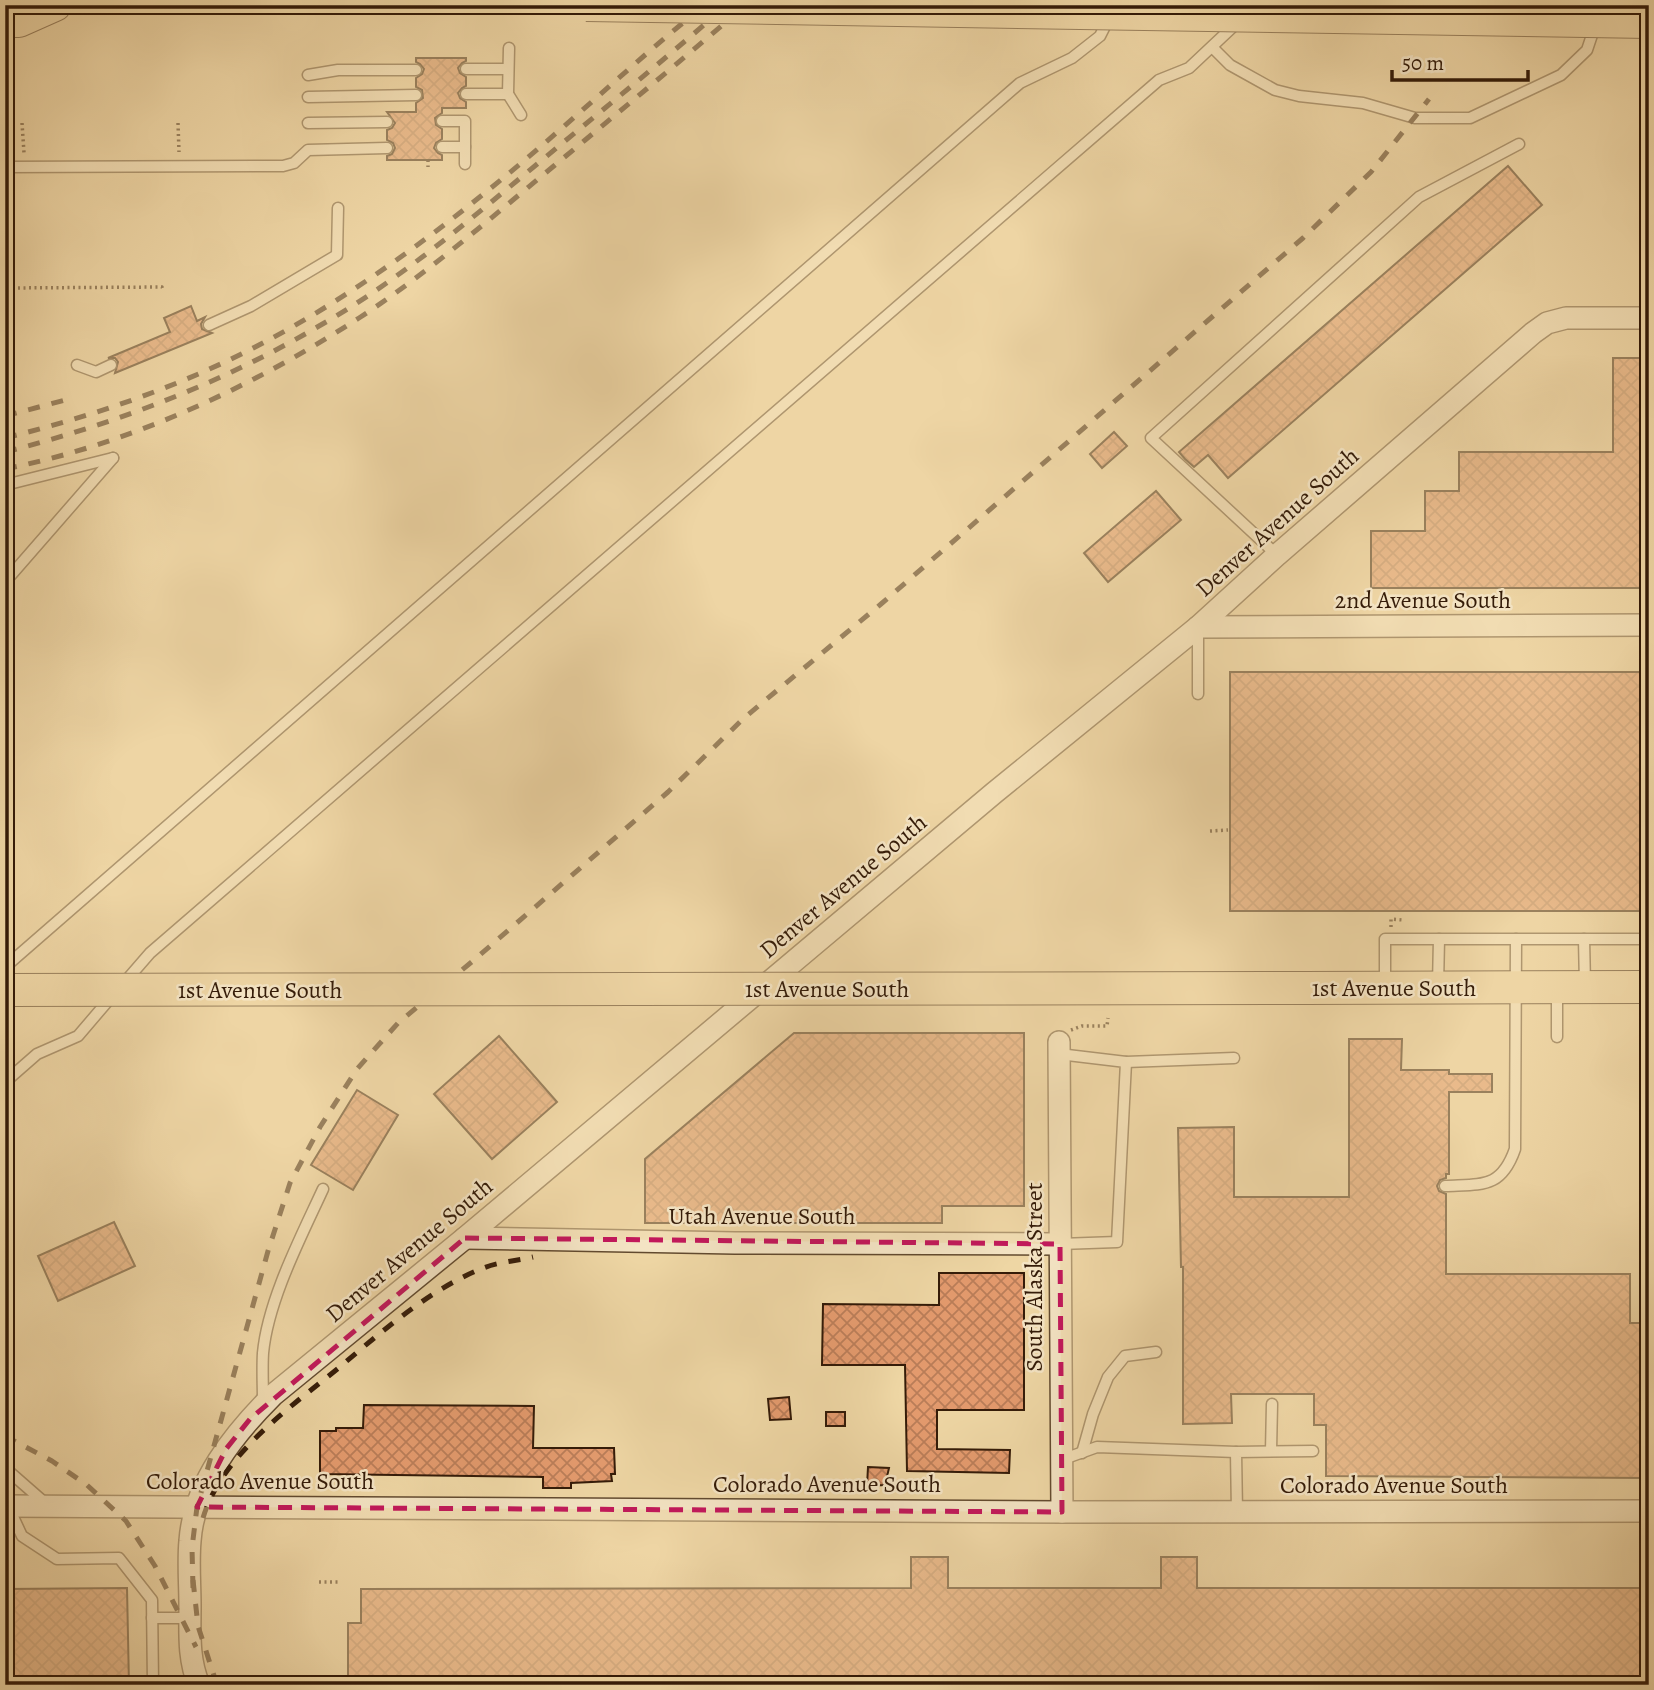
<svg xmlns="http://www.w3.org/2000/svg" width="1654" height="1690" font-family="Alegreya,serif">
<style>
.building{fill:url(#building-cross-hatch);stroke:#341b08;stroke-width:2}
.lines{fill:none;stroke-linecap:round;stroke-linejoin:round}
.service-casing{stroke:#624a2f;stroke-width:13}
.minor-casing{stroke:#624a2f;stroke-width:24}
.primary-casing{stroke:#341b08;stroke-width:34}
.path{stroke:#341b08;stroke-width:3.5;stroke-dasharray:2 3.5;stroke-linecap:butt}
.service{stroke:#f4e4c4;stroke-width:10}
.minor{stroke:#f4e4c4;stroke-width:21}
.primary{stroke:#eed6a4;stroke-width:32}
.rail{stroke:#341b08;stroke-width:5;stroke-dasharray:12 12;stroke-linecap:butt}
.primary-bridge-casing{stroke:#341b08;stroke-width:34;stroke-linecap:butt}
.primary-bridge{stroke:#eed6a4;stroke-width:32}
.marked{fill:none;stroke:#c2185b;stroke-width:5;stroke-dasharray:14 9;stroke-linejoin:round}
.labels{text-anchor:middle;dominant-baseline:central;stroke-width:5;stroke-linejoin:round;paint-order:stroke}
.street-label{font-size:24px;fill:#341b08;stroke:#f4e4c4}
</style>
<defs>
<pattern id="building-cross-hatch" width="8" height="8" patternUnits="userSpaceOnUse" patternTransform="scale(1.75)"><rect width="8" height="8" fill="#e39a6d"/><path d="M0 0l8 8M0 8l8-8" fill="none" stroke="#b97d58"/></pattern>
</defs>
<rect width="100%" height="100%" fill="#eed6a4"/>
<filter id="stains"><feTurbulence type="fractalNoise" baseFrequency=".00286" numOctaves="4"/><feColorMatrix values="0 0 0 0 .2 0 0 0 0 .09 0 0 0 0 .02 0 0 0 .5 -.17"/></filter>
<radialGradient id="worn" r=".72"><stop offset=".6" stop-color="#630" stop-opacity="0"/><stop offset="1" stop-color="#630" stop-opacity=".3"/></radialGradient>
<g class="building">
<path d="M416,58H466V61L462,63L458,68L460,73L466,77V86L462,88L458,93L460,98L466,102V108H442V113L435,118L436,125L442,129V139L436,143L434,148L438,153L442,155V160H387V156L392,154L395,148L393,143L387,140V130L392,128L395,123L387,112H416V103L423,98L422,90L416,87V78L422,74L424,69L420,64L416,62Z"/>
<path d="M1508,166L1542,205L1228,478L1208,455L1194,467L1185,459L1179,452Z"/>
<path d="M191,306L197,321L205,317L201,324L202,329L212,333L115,373L118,362L115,358H108L170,332L164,318Z"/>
<path d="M1613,358H1649V588H1371V531H1425V491H1459V452H1613Z"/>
<path d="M1114,432L1127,446L1102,468L1090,454Z"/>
<path d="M1156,491L1181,520L1108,582L1084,553Z"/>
<rect x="1230" y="672" width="419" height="239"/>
<path d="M794,1033H1024V1206H942V1223H645V1159Z"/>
<path d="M499,1036L557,1102L492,1159L434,1094Z"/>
<path d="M1349,1039H1402L1401,1070H1449V1074H1492V1092H1449V1174H1446V1178L1440,1180L1437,1186L1439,1191L1446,1194V1274H1630V1323H1649V1478L1326,1476V1425H1314V1394H1231L1232,1423L1183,1424V1267H1181L1178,1128L1234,1127V1197H1349Z"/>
<path d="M357,1090L398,1115L353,1190L311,1165Z"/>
<path d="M114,1222L135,1266L58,1301L38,1256Z"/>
<path d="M939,1273H1024V1410H937V1449L1010,1450L1009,1473L907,1471L905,1365H822L823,1304L939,1305Z"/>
<path d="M789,1397L791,1419L770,1420L768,1399Z"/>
<path d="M364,1405L534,1406L533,1448H614L615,1474H611L612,1481L571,1483V1488H543V1477L320,1474V1431H336V1428H363Z"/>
<rect x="826" y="1412" width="19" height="14"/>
<path d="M868,1467L889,1468L885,1485L867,1486Z"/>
<path d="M911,1557H948V1588H1161V1557H1197V1588H1649V1685H348V1623H361V1589L911,1588Z"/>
<path d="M127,1588L129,1685H5V1589Z"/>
</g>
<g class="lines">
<g class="service-casing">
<g id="service">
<path d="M1212,47L1230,65L1275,90L1299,96L1363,103L1415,118H1470L1561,75L1587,50L1602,5"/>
<path d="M509,48L508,94L521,115"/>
<path d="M466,69H508"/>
<path d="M308,75L338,70H416"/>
<path d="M466,94H508"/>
<path d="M308,97L416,95"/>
<path d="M442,121H465V164"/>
<path d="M308,123L387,122"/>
<path d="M442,147H465"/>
<path d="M5,167L283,166L294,163L308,150L387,148"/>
<path d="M209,325L251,306L337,255L338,208"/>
<path d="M77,365L96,372L111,365"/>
<path d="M5,485L113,458"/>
<path d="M1277,555L1151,438L1419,197L1519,144"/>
<path d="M5,582L113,458"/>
<path d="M1198,694V627"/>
<path d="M1584,939L1585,985"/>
<path d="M5,967L1020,83L1072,58L1100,36L1109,18"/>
<path d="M124,983L150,953L1159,80L1189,68L1239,21"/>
<path d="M1385,985V939H1649"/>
<path d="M1438,985L1439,939"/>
<path d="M1557,990V1037"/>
<path d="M1059,1054L1126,1062L1117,1242L1060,1244"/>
<path d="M1126,1062L1234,1058"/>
<path d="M5,1082L37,1054L78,1036L113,995"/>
<path d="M1445,1186C1482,1184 1501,1189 1515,1149L1516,939"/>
<path d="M1646,1299H1649"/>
<path d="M263,1402C263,1386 262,1369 263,1353C268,1300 301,1237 323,1189"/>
<path d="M1271,1451L1272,1404"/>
<path d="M1082,1453L1093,1414L1108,1377L1125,1356L1156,1352"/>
<path d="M1061,1460L1097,1447L1236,1452"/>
<path d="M5,1468L45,1503"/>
<path d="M8,1506L22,1536L57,1559L119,1558L152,1600L153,1685"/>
<path d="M1237,1512L1236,1452L1313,1451"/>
<path d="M152,1618H190"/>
</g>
</g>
<g class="minor-casing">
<g id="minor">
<path d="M1198,627L1649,625"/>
<path d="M1059,1042L1062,1512"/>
<path d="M465,1238L735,1243L1060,1244"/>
<path d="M5,1506L1062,1512L1649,1511"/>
<path d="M199,1685C188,1659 190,1633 190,1606C190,1584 188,1562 190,1541C194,1483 234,1434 273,1395L465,1238L994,793L1198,627L1277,555L1533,333L1547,323L1566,318H1649"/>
</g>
</g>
<g class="primary-casing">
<g id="primary">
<path d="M5,21H19L55,5"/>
<path d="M1304,988L1649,987"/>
</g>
</g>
<g class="path">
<path d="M22,123L24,153"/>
<path d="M178,123L179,152"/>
<path d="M428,160V167"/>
<path d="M7,288L162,287L163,290"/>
<path d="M1210,831L1228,830"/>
<path d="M1391,927V919L1403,920"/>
<path d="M1071,1030L1082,1026H1107L1108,1018"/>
<path d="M319,1582H338"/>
</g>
<use href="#service" class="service"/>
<use href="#minor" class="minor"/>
<use href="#primary" class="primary"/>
<g class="rail">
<path d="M5,416L69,399"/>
<path d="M5,438C93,416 179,387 259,345C346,300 432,237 508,174C575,119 637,59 705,5"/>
<path d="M5,452C115,424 222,383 319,326C397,282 467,222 536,165C600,112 664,60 727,5"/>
<path d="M5,469C130,444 252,387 359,318C428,273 492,217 555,165C619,112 683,59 746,5"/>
<path d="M5,1436L52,1461L87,1485L126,1521L155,1566L196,1647"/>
<path d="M203,1518C222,1454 291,1407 341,1366C381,1332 432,1288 481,1269C497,1262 516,1261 533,1257"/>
<path d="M193,1580L198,1626L217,1685"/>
<path d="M193,1588L192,1548L197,1507L268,1251L290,1183L320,1127L357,1069L398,1023L474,960L668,792L744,718L881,604L1303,238L1371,172L1429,99"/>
</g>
<g class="primary-bridge-casing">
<g id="primary-bridge">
<path d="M586,5L1649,22"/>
<path d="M5,990L1304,988"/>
</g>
</g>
<use href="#primary-bridge" class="primary-bridge"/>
</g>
<path d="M0 0H1654V1690H0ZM465,1238L1060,1244L1062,1512L197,1507L226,1449L250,1419Z" fill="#eed6a4" fill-opacity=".55" fill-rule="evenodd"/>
<path class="marked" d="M465,1238L1060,1244L1062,1512L197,1507L226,1449L250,1419Z"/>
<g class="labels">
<g class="street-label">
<text transform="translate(1277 522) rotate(-42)">Denver Avenue South</text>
<text x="1423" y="600">2nd Avenue South</text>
<text transform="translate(843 886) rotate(-40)">Denver Avenue South</text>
<text x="1394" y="988">1st Avenue South</text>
<text x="827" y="989">1st Avenue South</text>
<text x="260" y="990">1st Avenue South</text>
<text x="762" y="1216">Utah Avenue South</text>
<text transform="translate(409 1250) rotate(-40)">Denver Avenue South</text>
<text transform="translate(1034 1277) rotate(-90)">South Alaska Street</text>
<text x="260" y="1481">Colorado Avenue South</text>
<text x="827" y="1484">Colorado Avenue South</text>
<text x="1394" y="1485">Colorado Avenue South</text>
</g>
</g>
<rect width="1654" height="1690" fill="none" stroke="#eed6a4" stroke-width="28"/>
<rect x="7" y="7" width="1640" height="1676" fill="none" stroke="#341b08" stroke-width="3.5"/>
<rect x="14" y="14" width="1626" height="1662" fill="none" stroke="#341b08" stroke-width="2"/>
<path d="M1392 70v10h136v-10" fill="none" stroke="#341b08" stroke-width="3.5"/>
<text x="1402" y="70" font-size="21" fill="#341b08" stroke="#f4e4c4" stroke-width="5" paint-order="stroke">50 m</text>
<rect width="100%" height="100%" filter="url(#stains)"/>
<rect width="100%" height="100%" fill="url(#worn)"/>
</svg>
